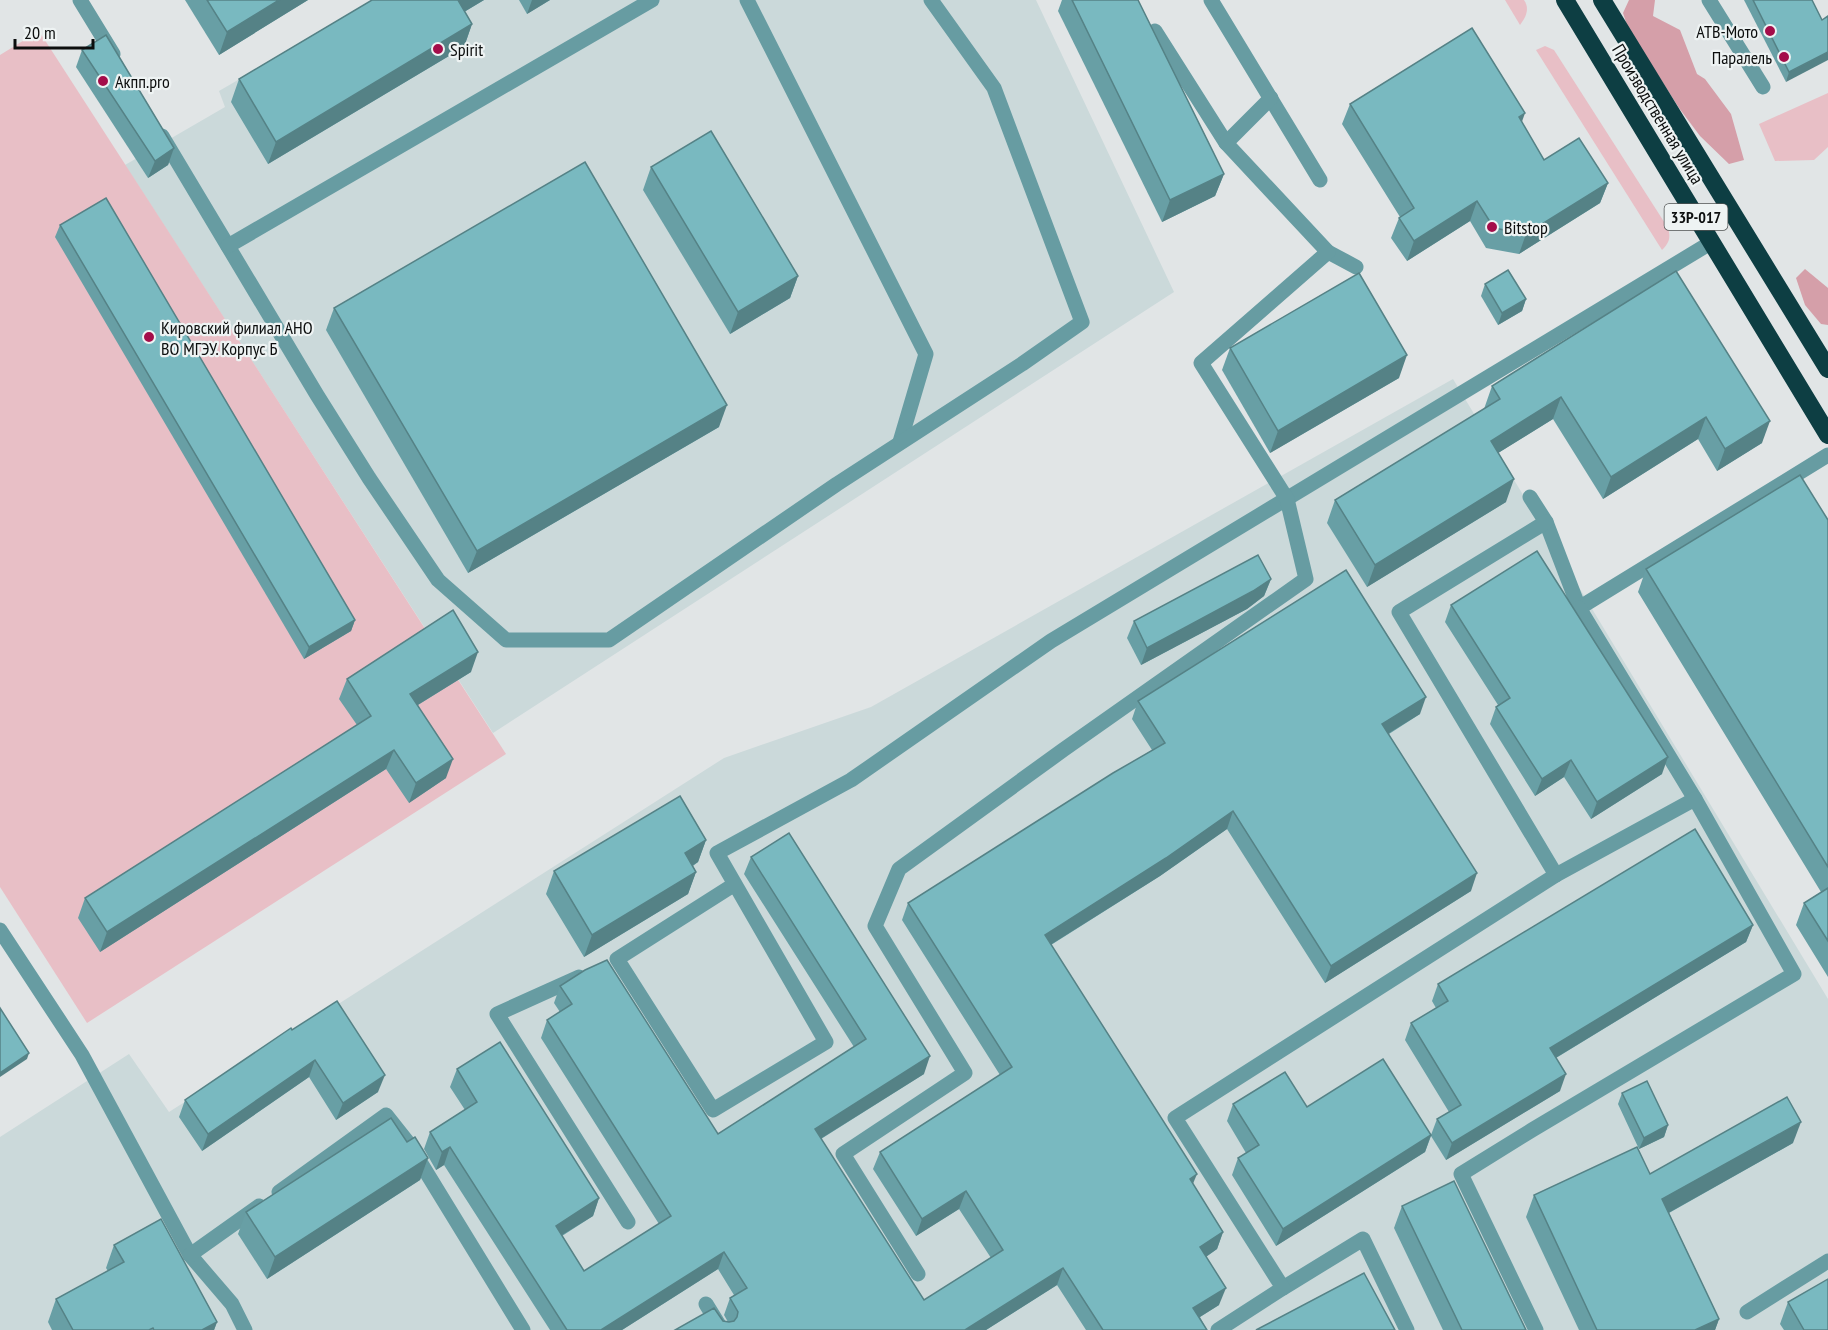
<svg xmlns="http://www.w3.org/2000/svg" width="1828" height="1330" font-family="'PT Sans Narrow',sans-serif">
<style>
.built{fill:#cbd9da}
.green{fill:#e8bfc6}
.forest{fill:#d59fa9}
.lines{fill:none;stroke-linecap:round;stroke-linejoin:round}
.minor{stroke:#679ca2;stroke-width:15}
.highway{stroke:#0d3e43;stroke-width:18}
.wall{fill:#689fa5}
.shaded-wall{fill:#558286}
.building{fill:#79b9c0;stroke:#558286;stroke-width:1.5}
.poi-dot{fill:#a40d4a;stroke:#eef3f3;stroke-width:2}
.labels{text-anchor:middle;dominant-baseline:central;stroke-width:4.5;stroke-linejoin:round;paint-order:stroke}
.shield{fill:#eef3f3;stroke:#505353;stroke-width:1.5}
.shield-label{font-size:16px;font-weight:bold;fill:#0c0e0e}
.poi-label{font-size:18px;fill:#0c0e0e;stroke:#eef3f3;text-anchor:start}
.street-label{font-size:18px;fill:#0c0e0e;stroke:#eef3f3}
</style>
<rect width="100%" height="100%" fill="#e1e5e6"/>
<g class="built">
<path d="M375,0H1036L1174,292L493,733L125,165L225,107L219,91Z"/>
<path d="M1453,379L1828,999V1330H0V1137L129,1054L169,1112L724,758L871,707Z"/>
</g>
<g class="green">
<path d="M1505,0H1524C1530,9 1526,17 1520,25Z"/>
<path d="M39,31L506,754L87,1023L0,887V55Z"/>
<path d="M1545,46L1554,50L1668,228C1671,238 1669,243 1662,250L1536,50Z"/>
<path d="M1828,93V147L1814,160L1775,161L1759,124Z"/>
</g>
<g class="forest">
<path d="M1629,0H1655L1653,16L1680,30L1697,74L1705,79L1731,114L1744,160L1729,164L1700,136L1679,108L1658,75L1633,43L1623,13Z"/>
<path d="M1805,269L1828,288V325L1821,324L1805,305L1796,278Z"/>
</g>
<g class="lines">
<g class="minor">
<path d="M80,0L113,54"/>
<path d="M747,0L926,354L900,442"/>
<path d="M1211,0L1320,180"/>
<path d="M1709,0L1763,87"/>
<path d="M1155,31L1226,143"/>
<path d="M162,136L317,395L369,478L438,580L506,640H609L837,484L1022,364L1082,322L994,88L931,0"/>
<path d="M228,246L652,0"/>
<path d="M1328,252L1356,267"/>
<path d="M1530,497L1546,522L1579,608L1828,455"/>
<path d="M1546,522L1399,612L1556,875"/>
<path d="M1579,608L1695,799"/>
<path d="M735,884L617,959L713,1110L826,1042L717,853L851,780L1051,641L1712,242"/>
<path d="M0,930L82,1055L190,1255L232,1304L245,1330"/>
<path d="M579,977L497,1014L628,1222"/>
<path d="M279,1192L386,1115L409,1144L523,1330"/>
<path d="M190,1255L259,1206"/>
<path d="M918,1274L843,1154L965,1073L875,926L899,869L1063,750L1306,579L1287,499L1201,363L1328,252L1226,143L1271,98"/>
<path d="M1283,1288L1363,1239L1407,1330"/>
<path d="M706,1304L722,1330"/>
<path d="M1747,1312L1828,1261"/>
<path d="M1218,1330L1283,1288L1175,1118L1556,875L1695,799L1794,974L1532,1130L1461,1174L1536,1330"/>
</g>
<g class="highway">
<path d="M1565,0L1828,435"/>
<path d="M1602,0L1828,369"/>
</g>
</g>
<g class="wall">
<path d="M185,0H308L219,55Z"/>
<path d="M372,0H484L464,12L472,24L464,47L268,164L231,102L239,79Z"/>
<path d="M519,0H550L527,14Z"/>
<path d="M1062,0H1138L1224,174L1215,196L1162,222L1058,11Z"/>
<path d="M1744,0H1812L1822,20L1786,82Z"/>
<path d="M82,50L174,148L168,165L148,178L76,67Z"/>
<path d="M1350,104L1522,122L1544,160L1608,183L1600,203L1519,254L1486,248L1470,221L1407,261L1391,238L1399,218L1400,217L1342,124Z"/>
<path d="M651,167L798,276L790,298L730,334L643,190Z"/>
<path d="M60,225L355,620L351,631L304,659L55,237Z"/>
<path d="M1676,271L1762,443L1717,471L1698,439L1603,499L1553,419L1498,453L1506,502L1367,587L1327,523L1335,500L1484,409L1492,386Z"/>
<path d="M1485,284L1526,299L1522,311L1498,325L1481,296Z"/>
<path d="M334,308L719,427L468,573L326,330Z"/>
<path d="M1230,348L1399,378L1270,453L1222,370Z"/>
<path d="M1828,520V977L1796,925L1804,903L1821,892L1638,592L1646,569Z"/>
<path d="M1271,579L1264,596L1247,609L1141,665L1127,638L1134,621Z"/>
<path d="M1451,605L1662,774L1591,819L1564,777L1535,796L1490,724L1496,707L1498,705L1445,622Z"/>
<path d="M471,672L418,705L446,778L409,803L386,769L100,952L78,918L85,898L357,725L339,699L347,679Z"/>
<path d="M1138,701L1420,714L1389,734L1471,891L1325,983L1227,829L1160,876L1051,945L1193,1184L1223,1232L1217,1249L1206,1257L1219,1305L1200,1317L1207,1330H1086L1057,1285L986,1330H675L723,1321L728,1322L724,1315L730,1298L734,1295L718,1269L622,1330H550L444,1165L436,1170L424,1149L430,1132L465,1110L450,1087L457,1069L599,1198L593,1216L562,1236L584,1271L659,1224L541,1038L547,1020L560,1012L554,1003L560,986L718,1134L854,1047L744,874L751,857L924,1074L821,1139L924,1300L991,1258L959,1209L916,1236L873,1169L880,1152L1000,1075L902,920L908,903L1152,750L1132,719Z"/>
<path d="M706,840L698,862L693,866L696,872L688,894L584,957L546,894L554,871Z"/>
<path d="M1753,925L1746,942L1556,1058L1560,1091L1446,1160L1431,1136L1425,1152L1276,1246L1232,1175L1238,1158L1246,1153L1227,1121L1233,1104L1307,1107L1431,1135L1437,1119L1449,1112L1405,1040L1411,1023L1436,1008L1432,1001L1438,984Z"/>
<path d="M292,1030L378,1092L336,1120L309,1077L202,1151L179,1117L185,1100Z"/>
<path d="M1622,1093L1668,1125L1664,1137L1639,1149L1618,1104Z"/>
<path d="M407,1142L428,1158L420,1180L267,1279L238,1234L246,1212Z"/>
<path d="M1793,1143L1669,1213L1719,1319L1715,1330H1579L1526,1217L1534,1195L1650,1174Z"/>
<path d="M1402,1206L1526,1330H1443L1394,1228Z"/>
<path d="M114,1245L217,1322L214,1330H52L48,1322L56,1299L108,1271L106,1268Z"/>
<path d="M1788,1302L1828,1330H1784L1780,1324Z"/>
</g>
<g class="shaded-wall">
<path d="M279,0H308L219,55L227,32Z"/>
<path d="M456,0H484L449,21Z"/>
<path d="M532,0H550L527,14Z"/>
<path d="M472,24L464,47L268,164L276,142Z"/>
<path d="M1828,52V60L1786,82L1789,72Z"/>
<path d="M1525,113L1518,133L1519,117Z"/>
<path d="M174,148L168,165L148,178L155,161Z"/>
<path d="M1224,174L1215,196L1162,222L1170,200Z"/>
<path d="M1608,183L1600,203L1519,254L1526,234Z"/>
<path d="M1477,201L1470,221L1407,261L1414,241Z"/>
<path d="M798,276L790,298L730,334L738,312Z"/>
<path d="M1526,299L1522,311L1498,325L1502,313Z"/>
<path d="M1407,355L1399,378L1270,453L1278,431Z"/>
<path d="M1561,397L1553,419L1482,463L1491,441Z"/>
<path d="M727,405L719,427L468,573L477,551Z"/>
<path d="M1706,417L1698,439L1603,499L1611,477Z"/>
<path d="M1770,421L1762,443L1717,471L1725,449Z"/>
<path d="M1514,479L1506,502L1367,587L1375,565Z"/>
<path d="M1271,579L1264,596L1247,609L1141,665L1147,648Z"/>
<path d="M355,620L351,631L304,659L309,647Z"/>
<path d="M478,652L471,672L403,714L410,694Z"/>
<path d="M1426,697L1420,714L1376,741L1382,724Z"/>
<path d="M394,750L386,769L100,952L107,932Z"/>
<path d="M1668,757L1662,774L1591,819L1597,802Z"/>
<path d="M453,759L446,778L409,803L416,783Z"/>
<path d="M1571,760L1564,777L1535,796L1542,779Z"/>
<path d="M1233,811L1227,829L1160,876L1039,952L1045,935Z"/>
<path d="M706,840L698,862L677,875L685,853Z"/>
<path d="M696,872L688,894L584,957L592,935Z"/>
<path d="M1477,873L1471,891L1325,983L1331,966Z"/>
<path d="M1753,925L1746,942L1544,1065L1550,1048Z"/>
<path d="M29,1053L27,1059L0,1077V1073Z"/>
<path d="M930,1056L924,1074L809,1146L815,1129Z"/>
<path d="M315,1060L309,1077L202,1151L208,1134Z"/>
<path d="M1566,1074L1560,1091L1446,1160L1452,1143Z"/>
<path d="M385,1075L378,1092L336,1120L343,1103Z"/>
<path d="M1801,1122L1793,1143L1654,1221L1662,1199Z"/>
<path d="M1668,1125L1664,1137L1639,1149L1644,1138Z"/>
<path d="M1431,1135L1425,1152L1276,1246L1283,1229Z"/>
<path d="M450,1147L444,1165L436,1170L442,1152Z"/>
<path d="M428,1158L420,1180L267,1279L275,1257Z"/>
<path d="M1197,1174L1190,1191V1179Z"/>
<path d="M966,1191L959,1209L916,1236L922,1219Z"/>
<path d="M599,1198L593,1216L549,1243L556,1226Z"/>
<path d="M1223,1232L1217,1249L1194,1265L1200,1247Z"/>
<path d="M724,1252L718,1269L622,1330H601Z"/>
<path d="M1063,1268L1057,1285L986,1330H965Z"/>
<path d="M1226,1288L1219,1305L1187,1325L1193,1308Z"/>
<path d="M1719,1319L1715,1330H1695Z"/>
<path d="M217,1322L214,1330H202Z"/>
</g>
<g class="building">
<path d="M207,0H279L227,32Z"/>
<path d="M372,0H458L472,24L276,142L239,79Z"/>
<path d="M1072,0H1138L1224,174L1170,200Z"/>
<path d="M1753,0H1812L1822,20L1828,16V52L1789,72Z"/>
<path d="M1472,28L1525,113L1519,117L1544,160L1579,138L1608,183L1526,234L1494,228L1477,201L1414,241L1399,218L1414,208L1350,104Z"/>
<path d="M106,35L174,148L155,161L82,50Z"/>
<path d="M711,131L798,276L738,312L651,167Z"/>
<path d="M585,162L727,405L477,551L334,308Z"/>
<path d="M106,198L355,620L309,647L60,225Z"/>
<path d="M1508,270L1526,299L1502,313L1485,284Z"/>
<path d="M1676,271L1770,421L1725,449L1706,417L1611,477L1561,397L1491,441L1514,479L1375,565L1335,500L1500,399L1492,386Z"/>
<path d="M1359,273L1407,355L1278,431L1230,348Z"/>
<path d="M1800,475L1828,520V867L1646,569Z"/>
<path d="M1537,551L1668,757L1597,802L1571,760L1542,779L1496,707L1510,698L1451,605Z"/>
<path d="M1258,555L1271,579L1253,591L1147,648L1134,621Z"/>
<path d="M1346,570L1426,697L1382,724L1477,873L1331,966L1233,811L1166,858L1045,935L1197,1174L1190,1179L1223,1232L1200,1247L1226,1288L1193,1308L1207,1330H1103L1063,1268L965,1330H675L714,1308L723,1321L729,1322L734,1321L737,1317L738,1312L730,1298L747,1288L724,1252L601,1330H567L450,1147L442,1152L430,1132L477,1102L457,1069L500,1042L599,1198L556,1226L584,1271L671,1216L547,1020L572,1004L560,986L585,970L607,960L718,1134L866,1039L751,857L789,833L930,1056L815,1129L924,1300L1003,1250L966,1191L922,1219L880,1152L1012,1067L908,903L1113,773L1165,743L1138,701Z"/>
<path d="M453,610L478,652L410,694L453,759L416,783L394,750L107,932L85,898L371,716L347,679Z"/>
<path d="M680,796L706,840L685,853L696,872L592,935L554,871Z"/>
<path d="M1695,829L1753,925L1550,1048L1566,1074L1452,1143L1437,1119L1461,1105L1411,1023L1448,1001L1438,984Z"/>
<path d="M1828,888V941L1804,903Z"/>
<path d="M337,1001L385,1075L343,1103L315,1060L208,1134L185,1100L291,1028L292,1030Z"/>
<path d="M0,1008L29,1053L0,1073Z"/>
<path d="M1383,1059L1431,1135L1283,1229L1238,1158L1259,1145L1233,1104L1285,1072L1307,1107Z"/>
<path d="M1647,1081L1668,1125L1644,1138L1622,1093Z"/>
<path d="M1787,1097L1801,1122L1662,1199L1719,1319L1695,1330H1597L1534,1195L1637,1147L1650,1174Z"/>
<path d="M391,1118L407,1142L415,1137L428,1158L275,1257L246,1212Z"/>
<path d="M1454,1181L1526,1330H1462L1402,1206Z"/>
<path d="M161,1219L217,1322L202,1330H154L153,1328L149,1330H73L56,1299L124,1262L114,1245Z"/>
<path d="M1364,1273L1395,1330H1256Z"/>
<path d="M1828,1279V1330H1804L1788,1302Z"/>
</g>
<g class="poi-dot">
<circle cx="1770" cy="31" r="6"/>
<circle cx="438" cy="49" r="6"/>
<circle cx="1784" cy="57" r="6"/>
<circle cx="103" cy="81" r="6"/>
<circle cx="1492" cy="227" r="6"/>
<circle cx="149" cy="337" r="6"/>
</g>
<g class="labels">
<rect class="shield" x="1664.5" y="204" width="63" height="26" rx="4.5"/>
<g class="shield-label">
<text x="1696" y="217">33Р-017</text>
</g>
<g class="poi-label">
<text x="1758" y="31" text-anchor="end">АТВ-Мото</text>
<text x="450" y="49">Spirit</text>
<text x="1772" y="57" text-anchor="end">Паралель</text>
<text x="115" y="81">Акпп.pro</text>
<text x="1504" y="227">Bitstop</text>
<text x="161" y="327">Кировский филиал АНО<tspan x="161" dy="21">ВО МГЭУ. Корпус Б</tspan></text>
</g>
<g class="street-label">
<text transform="translate(1658 114) rotate(59)">Производственная улица</text>
</g>
</g>
<path d="M15 39v9h78v-9" fill="none" stroke="#0c0e0e" stroke-width="3"/>
<text x="24" y="39" font-size="18" fill="#0c0e0e" stroke="#eef3f3" stroke-width="4.5" paint-order="stroke">20 m</text>
</svg>
